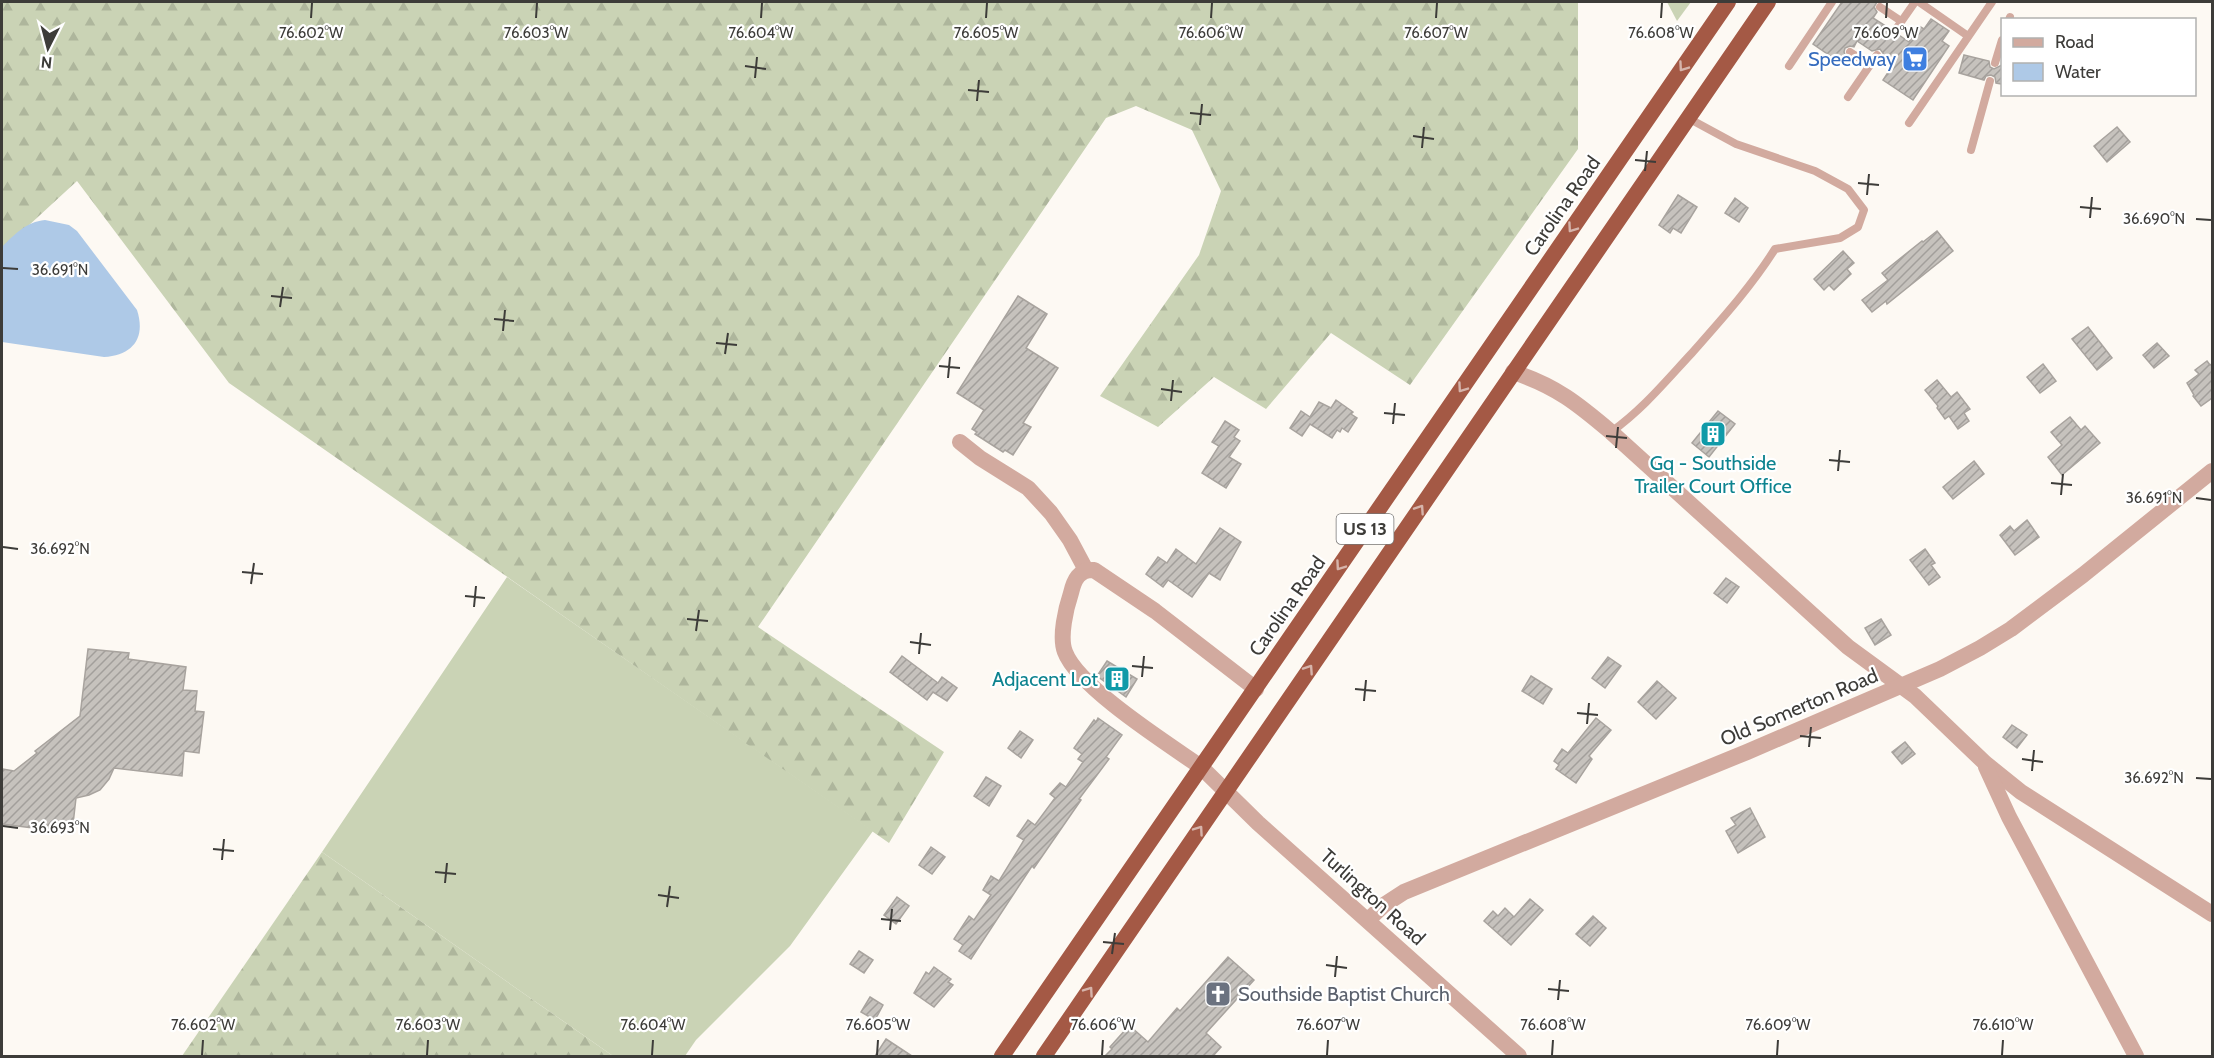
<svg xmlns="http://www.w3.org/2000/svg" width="2214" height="1058" font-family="Cabin,sans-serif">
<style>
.grass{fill:#cad3b5}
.forest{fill:url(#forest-firs)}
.water{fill:#aec9e7}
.building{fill:url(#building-hatch);stroke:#a8a39e;stroke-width:1.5}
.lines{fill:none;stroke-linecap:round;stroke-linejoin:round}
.service{stroke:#d2aa9f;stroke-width:8}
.minor{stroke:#d2aa9f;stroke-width:16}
.tertiary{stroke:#d2aa9f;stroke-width:16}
.trunk{stroke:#a45945;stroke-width:16}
.oneway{stroke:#d6b4ab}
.ticks{fill:none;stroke:#3d3c39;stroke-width:2}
.labels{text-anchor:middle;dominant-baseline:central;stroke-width:4.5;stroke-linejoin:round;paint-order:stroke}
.shield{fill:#fff;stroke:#777674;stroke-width:1.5}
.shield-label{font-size:18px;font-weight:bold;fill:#3d3c39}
.shop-label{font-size:20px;fill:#366cbe;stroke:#fff;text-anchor:end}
.street-label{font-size:20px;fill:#3d3c39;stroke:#fff}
.culture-label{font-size:20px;fill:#0d838f;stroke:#fff}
.worship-label{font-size:20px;fill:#5b616d;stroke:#fff;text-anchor:start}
.ticks-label{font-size:15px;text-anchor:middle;fill:#3d3c39;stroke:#fff;stroke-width:4.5;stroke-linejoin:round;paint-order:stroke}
</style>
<defs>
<pattern id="forest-firs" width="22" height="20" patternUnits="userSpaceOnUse" patternTransform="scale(1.5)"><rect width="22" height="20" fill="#cad3b5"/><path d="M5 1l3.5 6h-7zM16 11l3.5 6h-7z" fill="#aeb69c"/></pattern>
<pattern id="building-hatch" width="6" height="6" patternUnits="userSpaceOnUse" patternTransform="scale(1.5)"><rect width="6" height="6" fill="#c6c2bd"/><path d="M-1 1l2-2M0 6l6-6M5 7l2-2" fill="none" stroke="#a29f9b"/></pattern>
</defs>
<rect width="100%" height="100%" fill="#fdf9f3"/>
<g class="grass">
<path d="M1667,2H1691L1677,21Z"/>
<path d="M507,577L873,831L790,946L696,1040L685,1056H613L322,852Z"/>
</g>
<g class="forest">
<path d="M2,2H1578V149L1410,385L1331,333L1266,409L1214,377L1158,427L1100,396L1199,255L1221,191L1192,130L1136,106L1106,118L758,627L944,752L889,843L229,383L77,181L2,250Z"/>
<path d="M322,852L613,1056H182Z"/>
</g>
<path class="water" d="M45,220L69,225L77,231L137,310C146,338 133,355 104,357L2,342V247C15,234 26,222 45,220Z"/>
<g class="building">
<path d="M1842,2H1877L1874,7L1877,12L1873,18L1889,28L1888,34L1893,38L1899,35L1909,42L1919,26L1924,29L1931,19L1949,31L1942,41L1949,46L1913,100L1883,80L1893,65L1883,58V53L1880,49L1872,51L1857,41L1854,47L1850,46L1845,48L1844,52L1846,57L1842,64L1813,44Z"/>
<path d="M1964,55L1989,61L1990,67L1994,69L2002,65V84L1996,83L1995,77L1991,75L1986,76L1984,80L1959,73Z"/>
<path d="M2117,127L2130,142L2107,162L2094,146Z"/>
<path d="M1678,195L1697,207L1681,233L1673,228L1670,233L1659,225Z"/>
<path d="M1735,198L1748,208L1739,222L1725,213Z"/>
<path d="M1937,231L1953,251L1887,304L1886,301L1872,312L1862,300L1888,280L1882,273L1922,241L1923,242Z"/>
<path d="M1843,251L1854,263L1847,269L1851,274L1834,290L1829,285L1824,290L1814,279Z"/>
<path d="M1018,296L1047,314L1026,348L1058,368L1023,423L1031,427L1013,455L1005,450L1003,452L975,434L977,432L972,429L984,410L957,393Z"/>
<path d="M2088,327L2112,358L2097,370L2072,339Z"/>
<path d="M2157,343L2169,356L2154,368L2143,355Z"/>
<path d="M2207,361L2210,365L2212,364V398L2201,406L2193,396L2194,395L2187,383L2199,374L2195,370Z"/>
<path d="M2043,364L2056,381L2040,393L2027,377Z"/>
<path d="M1937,380L1951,397L1957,392L1970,409L1964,413L1969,421L1958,429L1949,416L1945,419L1937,408L1938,406L1925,390Z"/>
<path d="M1336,400L1353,412L1351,414L1357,418L1348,432L1342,428L1340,432L1337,430L1332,438L1310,424L1302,436L1290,428L1301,411L1310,417L1319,402L1331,408Z"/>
<path d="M1718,411L1735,424L1709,457L1692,443Z"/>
<path d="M2070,417L2081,430L2085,426L2100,443L2062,475L2048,457L2062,445L2051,432Z"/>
<path d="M1225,421L1239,430L1234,437L1240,441L1229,457L1241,464L1226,488L1202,473L1219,446L1212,442Z"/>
<path d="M1974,461L1984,474L1953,499L1943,487Z"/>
<path d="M2027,520L2039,537L2015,555L2000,535L2010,526L2014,531Z"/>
<path d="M1220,528L1241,542L1220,580L1209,573L1192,597L1168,580L1163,587L1146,574L1158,557L1167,563L1176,549L1196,564Z"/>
<path d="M1925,549L1935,563L1931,565L1940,577L1929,585L1910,560Z"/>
<path d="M1726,578L1739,587L1727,603L1714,593Z"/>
<path d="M1881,619L1891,635L1875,645L1865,628Z"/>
<path d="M88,649L129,653L128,659L186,667L183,690L197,691L195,711L204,712L199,753L184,751L182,776L114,768L109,779L100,790L89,795L76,798L72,833L2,824V769L14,771L37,753L35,751L80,716Z"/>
<path d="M902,656L938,683L942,677L957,688L947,701L933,692L927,700L890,672Z"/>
<path d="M1608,657L1621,666L1605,688L1592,678Z"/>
<path d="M1107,661L1137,679L1126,697L1097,676Z"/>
<path d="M1531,676L1552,689L1543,704L1522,691Z"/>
<path d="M1657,681L1676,698L1656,719L1638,702Z"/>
<path d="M1098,718L1122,735L1106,757L1109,759L1079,799L1081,800L1034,868L1032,866L971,959L959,951L963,945L954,939L969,916L974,920L991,895L983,890L991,876L999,881L1024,840L1017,836L1028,820L1035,825L1055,798L1050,794L1060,783L1066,787L1083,762L1078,759L1082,754L1074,748L1094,720L1096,722Z"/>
<path d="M1596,718L1611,730L1589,756L1592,759L1576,783L1556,769L1559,765L1554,761L1562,749L1568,753Z"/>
<path d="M2012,725L2027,735L2017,748L2003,737Z"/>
<path d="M1020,731L1033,740L1021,758L1008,748Z"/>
<path d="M1905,742L1915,754L1902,764L1892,752Z"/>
<path d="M986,777L1001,786L989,806L974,796Z"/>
<path d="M1750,808L1765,837L1738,853L1726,831L1736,825L1731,818Z"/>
<path d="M931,847L945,857L932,874L919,865Z"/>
<path d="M897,897L909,906L896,924L884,915Z"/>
<path d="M1530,899L1543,910L1511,945L1484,921L1493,911L1498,916L1505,908L1514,917Z"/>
<path d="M1593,916L1606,928L1590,946L1576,934Z"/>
<path d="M859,951L873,960L864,973L850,964Z"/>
<path d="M1228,957L1254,980L1206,1033L1221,1047L1213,1056H1105L1112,1049L1110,1047L1127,1028L1129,1029L1131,1027L1148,1042L1177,1008L1180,1011Z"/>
<path d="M934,967L951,979L948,982L953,985L934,1007L914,993L926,972L929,974Z"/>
<path d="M870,997L883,1005L875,1020L861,1012Z"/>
<path d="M886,1039L912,1056H875Z"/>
</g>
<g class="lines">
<g class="service">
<path d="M1919,2L1968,36"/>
<path d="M1880,7L1901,21"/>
<path d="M2009,20L2010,17"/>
<path d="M1894,32L1915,2"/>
<path d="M1850,52L1870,65"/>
<path d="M1995,63L2002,40"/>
<path d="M1789,66L1832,2"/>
<path d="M1848,97L1877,55"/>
<path d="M1909,123L1992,2"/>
<path d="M1971,150L1990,81"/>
<path d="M1611,432C1643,409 1665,382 1691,354C1721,320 1751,287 1775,249L1840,238L1858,227L1864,210L1848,189L1815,171L1736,144L1688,118"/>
</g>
<g class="minor">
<path d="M1513,372C1556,386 1578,404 1611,432L1848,647L1915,696L1985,763L2021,792L2212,914"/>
<path d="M960,442L980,458L1028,488L1051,513L1070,540L1086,570"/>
<path d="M1201,767C1168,744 1078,687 1065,652C1059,637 1066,608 1071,593C1074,580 1079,569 1094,570L1155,611L1256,689"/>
<path d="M1986,767L2009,817L2136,1056"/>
<path d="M1368,920L1384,905L1404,892L1747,752L1940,669L1980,648L2011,629L2083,575L2212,471"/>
</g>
<path class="tertiary" d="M1201,767L1258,823L1519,1056"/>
<g class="trunk">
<path d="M1002,1056L1728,2"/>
<path d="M1044,1056L1768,2"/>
</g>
</g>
<defs><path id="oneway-chevron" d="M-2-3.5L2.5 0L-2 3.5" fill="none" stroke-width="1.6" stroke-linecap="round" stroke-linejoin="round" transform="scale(1.5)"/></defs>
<g class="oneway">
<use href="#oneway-chevron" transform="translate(1683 67) rotate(125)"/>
<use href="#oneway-chevron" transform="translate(1572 228) rotate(125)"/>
<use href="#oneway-chevron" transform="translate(1462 388) rotate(125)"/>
<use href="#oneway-chevron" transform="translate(1420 509) rotate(-56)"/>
<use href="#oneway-chevron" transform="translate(1340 566) rotate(125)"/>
<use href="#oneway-chevron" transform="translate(1309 669) rotate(-56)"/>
<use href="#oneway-chevron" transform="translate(1199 830) rotate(-55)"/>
<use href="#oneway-chevron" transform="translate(1089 991) rotate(-55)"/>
</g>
<path class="ticks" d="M311,18L312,3M536,18L537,3M761,18L762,3M986,18L987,3M1211,18L1212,3M1436,18L1437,3M1661,18L1662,3M1886,18L1887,3M745,66L766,69M755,78L757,57M968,90L989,92M977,101L979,80M1190,113L1211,115M1200,125L1202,104M1413,136L1434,139M1422,148L1424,127M1635,160L1656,162M1645,171L1647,151M1858,183L1879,185M1867,195L1869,174M2080,207L2101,209M2090,218L2092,197M2196,219L2211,220M3,268L18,269M271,296L292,298M280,307L283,287M494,319L514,321M503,331L505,310M716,343L737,345M725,354L728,333M939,366L960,368M948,378L950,357M1161,389L1182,392M1171,401L1173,380M1384,413L1405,415M1393,424L1395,403M1606,436L1627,438M1616,448L1618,427M1829,460L1850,462M1838,471L1840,450M2051,483L2072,485M2061,495L2063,474M2196,498L2211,500M3,547L18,549M242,572L263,574M251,584L254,563M465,596L485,598M474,607L476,586M687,619L708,621M696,631L699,610M910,642L931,645M919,654L921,633M1132,666L1153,668M1142,677L1144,656M1355,689L1376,691M1364,701L1366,680M1577,713L1598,715M1587,724L1589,703M1800,736L1821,738M1809,747L1811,727M2022,759L2043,762M2032,771L2034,750M2196,778L2211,779M3,826L18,828M213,849L234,851M222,860L224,839M435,872L456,874M445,883L447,863M658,895L679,898M667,907L670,886M881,919L901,921M890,930L892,909M1103,942L1124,944M1112,954L1115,933M1326,965L1347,968M1335,977L1337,956M1548,989L1569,991M1558,1000L1560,980M202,1055L203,1040M427,1055L428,1040M652,1055L653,1040M877,1055L878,1040M1102,1055L1103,1040M1327,1055L1328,1040M1552,1055L1553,1040M1777,1055L1778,1040M2002,1055L2003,1040"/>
<defs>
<g id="supermarket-square" transform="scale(1.35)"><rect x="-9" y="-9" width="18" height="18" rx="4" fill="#3f7fe0" stroke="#fff"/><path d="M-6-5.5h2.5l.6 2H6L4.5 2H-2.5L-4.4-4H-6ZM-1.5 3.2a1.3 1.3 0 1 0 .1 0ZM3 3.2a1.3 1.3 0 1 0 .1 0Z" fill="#fff"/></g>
<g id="building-square" transform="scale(1.35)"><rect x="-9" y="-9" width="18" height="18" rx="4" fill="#0f9aa8" stroke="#fff"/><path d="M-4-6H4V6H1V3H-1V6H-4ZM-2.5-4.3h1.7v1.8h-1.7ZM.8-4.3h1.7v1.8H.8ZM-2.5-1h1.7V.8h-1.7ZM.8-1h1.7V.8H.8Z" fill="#fff"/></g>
<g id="church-square" transform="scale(1.35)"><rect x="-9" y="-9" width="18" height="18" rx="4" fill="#6b7280" stroke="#fff"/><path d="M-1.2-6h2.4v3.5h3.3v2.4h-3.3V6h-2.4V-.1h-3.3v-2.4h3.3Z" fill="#fff"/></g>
</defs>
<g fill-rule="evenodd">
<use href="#supermarket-square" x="1915" y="59"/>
<use href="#building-square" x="1713" y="434"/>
<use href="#building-square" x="1117" y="679"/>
<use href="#church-square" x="1218" y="994"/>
</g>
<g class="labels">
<rect class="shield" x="1336.5" y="514" width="57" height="30" rx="4.5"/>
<g class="shield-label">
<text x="1365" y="529">US 13</text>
</g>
<g class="shop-label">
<text x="1896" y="59">Speedway</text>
</g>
<g class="street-label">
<text transform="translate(1562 206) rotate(-55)">Carolina Road</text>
<text transform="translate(1287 606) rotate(-55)">Carolina Road</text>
<text transform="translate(1799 707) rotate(-23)">Old Somerton Road</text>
<text transform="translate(1373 897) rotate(42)">Turlington Road</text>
</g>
<g class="culture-label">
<text x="1713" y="463">Gq - Southside<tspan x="1713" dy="23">Trailer Court Office</tspan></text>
<text x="1098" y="679" text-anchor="end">Adjacent Lot</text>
</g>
<g class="worship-label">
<text x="1238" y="994">Southside Baptist Church</text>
</g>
</g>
<g class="ticks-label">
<text x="311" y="38">76.602°W</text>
<text x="536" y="38">76.603°W</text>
<text x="761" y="38">76.604°W</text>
<text x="986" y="38">76.605°W</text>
<text x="1211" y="38">76.606°W</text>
<text x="1436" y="38">76.607°W</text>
<text x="1661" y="38">76.608°W</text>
<text x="1886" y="38">76.609°W</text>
<text x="2154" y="224">36.690°N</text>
<text x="60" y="275">36.691°N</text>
<text x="2154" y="503">36.691°N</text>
<text x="60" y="554">36.692°N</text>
<text x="2154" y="783">36.692°N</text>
<text x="60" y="833">36.693°N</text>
<text x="203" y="1030">76.602°W</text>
<text x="428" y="1030">76.603°W</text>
<text x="653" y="1030">76.604°W</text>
<text x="878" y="1030">76.605°W</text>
<text x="1103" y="1030">76.606°W</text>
<text x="1328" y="1030">76.607°W</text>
<text x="1553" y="1030">76.608°W</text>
<text x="1778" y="1030">76.609°W</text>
<text x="2003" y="1030">76.610°W</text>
</g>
<rect width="2214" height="1058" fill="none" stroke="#3d3c39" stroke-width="6"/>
<rect x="2001" y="18" width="195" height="78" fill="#ffffff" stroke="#b1b1b0" stroke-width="1.5"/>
<rect x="2013" y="38" width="30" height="9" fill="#d2aa9f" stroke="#b1b1b0" stroke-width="1.5"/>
<text x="2055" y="48" font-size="18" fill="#3d3c39">Road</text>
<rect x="2013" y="63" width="30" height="18" fill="#aec9e7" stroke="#b1b1b0" stroke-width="1.5"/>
<text x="2055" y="78" font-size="18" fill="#3d3c39">Water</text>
<g transform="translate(48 48) rotate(186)" stroke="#ffffff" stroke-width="4.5" paint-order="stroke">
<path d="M0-4.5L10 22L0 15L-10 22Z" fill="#3d3c39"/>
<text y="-9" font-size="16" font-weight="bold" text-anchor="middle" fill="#3d3c39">N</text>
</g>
</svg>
